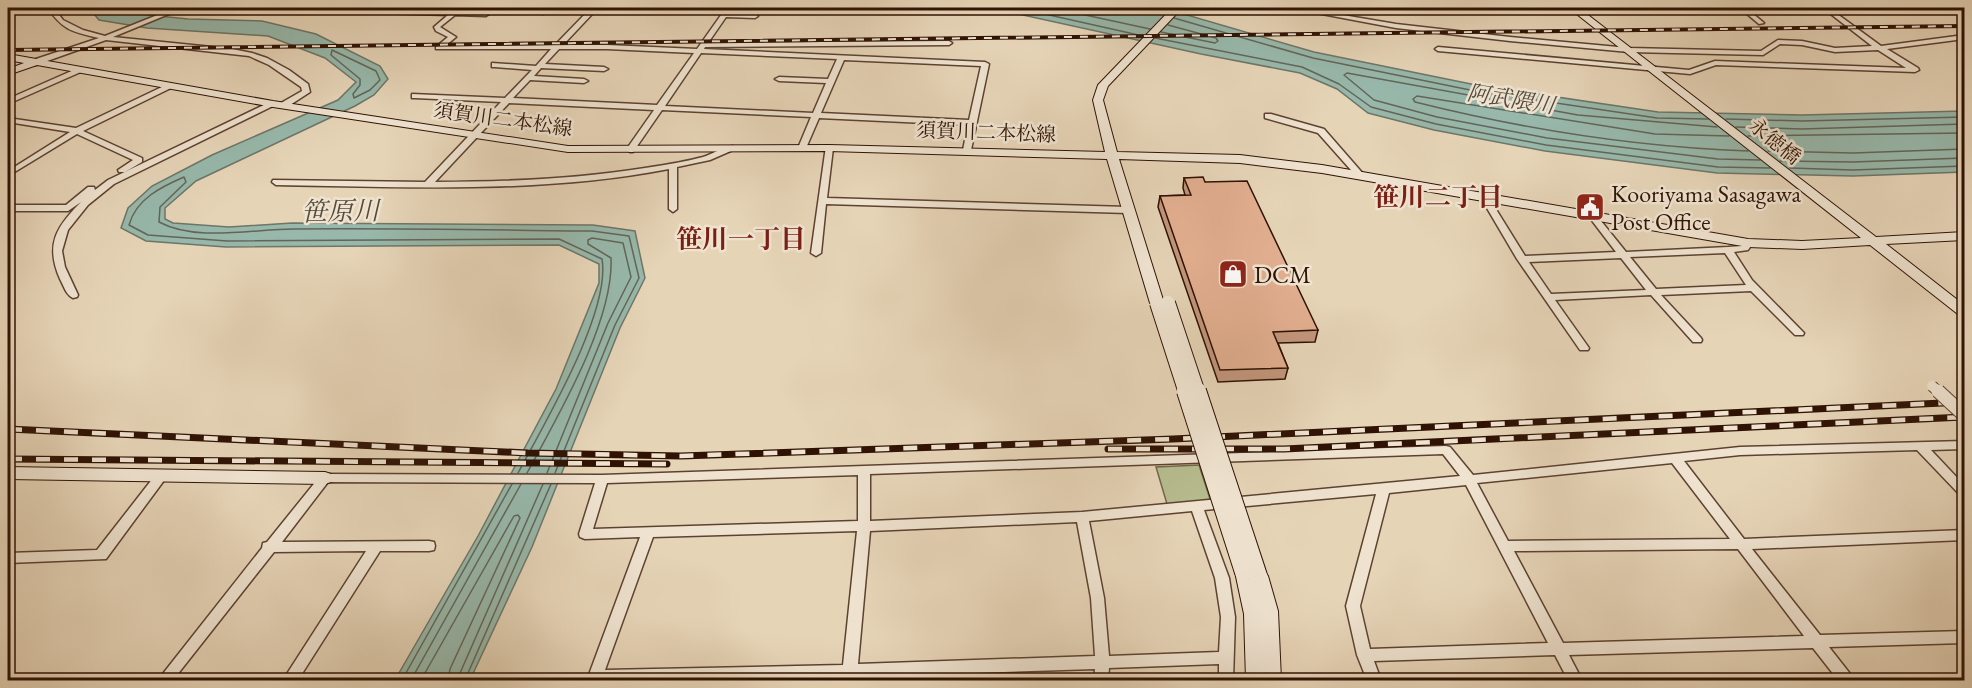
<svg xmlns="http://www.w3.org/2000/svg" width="1972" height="688" font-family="'EB Garamond','Noto Serif JP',serif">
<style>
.green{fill:#b6bc8e;stroke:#726749;stroke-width:1.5}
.water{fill:#97b8ab;stroke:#6d7668;stroke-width:1.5}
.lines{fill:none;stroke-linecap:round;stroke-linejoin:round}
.shore{stroke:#636558;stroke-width:1.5}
.street-casing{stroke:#5d4231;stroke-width:3}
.secondary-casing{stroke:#2f1204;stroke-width:2}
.street{fill:#efe3d0;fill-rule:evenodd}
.secondary{fill:#efe3d0;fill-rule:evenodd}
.rail-far1-casing{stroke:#2f1204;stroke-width:4}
.rail-casing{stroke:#2f1204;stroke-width:7}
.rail-far1{stroke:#efe3d0;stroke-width:2;stroke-dasharray:8;stroke-linecap:butt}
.rail{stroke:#efe3d0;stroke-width:4.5;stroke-dasharray:14;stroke-linecap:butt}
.street-bridge-far1-casing{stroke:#5d4231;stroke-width:12;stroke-linecap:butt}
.street-bridge-casing{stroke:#5d4231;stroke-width:15;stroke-linecap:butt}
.secondary-bridge-far1-casing{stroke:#2f1204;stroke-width:16;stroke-linecap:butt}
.secondary-bridge-casing{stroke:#2f1204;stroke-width:20;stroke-linecap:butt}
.street-bridge-far1{stroke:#efe3d0;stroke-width:10}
.street-bridge{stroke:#efe3d0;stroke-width:13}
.secondary-bridge-far1{stroke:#efe3d0;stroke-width:14}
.secondary-bridge{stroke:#efe3d0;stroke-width:18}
.wall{fill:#c2967b;stroke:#2f1204;stroke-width:1.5}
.building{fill:#e1ae8f;stroke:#2f1204;stroke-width:1.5}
.labels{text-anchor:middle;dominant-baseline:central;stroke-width:5;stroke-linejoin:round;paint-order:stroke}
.far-street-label{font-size:20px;fill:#2f1204;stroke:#efe3d0}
.far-water-label{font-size:22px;font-style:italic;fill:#534c3e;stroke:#efe3d0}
.poi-label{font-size:24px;fill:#2f1204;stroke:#efe3d0;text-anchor:start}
.neighbourhood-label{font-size:26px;font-weight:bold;fill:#7a1f14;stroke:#efe3d0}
.water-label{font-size:26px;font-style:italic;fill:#534c3e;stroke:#efe3d0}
</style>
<rect width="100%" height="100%" fill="#e6d4b7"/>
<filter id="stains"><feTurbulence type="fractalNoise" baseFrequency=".00333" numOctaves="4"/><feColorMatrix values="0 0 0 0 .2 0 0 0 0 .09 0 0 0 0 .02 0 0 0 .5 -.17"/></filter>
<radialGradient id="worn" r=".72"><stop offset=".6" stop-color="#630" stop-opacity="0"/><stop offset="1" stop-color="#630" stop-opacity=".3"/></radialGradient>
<path class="green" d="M1199,465L1211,502L1167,504L1156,467Z"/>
<g class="water">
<path d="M89,8H118L120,12L188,19L262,21L316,34L380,66L388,79L374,95L355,106L196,181L165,208V219L173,223L229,227L292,223L593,225L635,231L645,278L620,328L532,547L470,680H395L478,536L556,389L599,283V264L559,245L226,247L146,241L121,228L128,208L152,186L212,155L338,100L356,82L325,58L268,36L147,28L99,20Z"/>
<path d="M991,8H1148L1187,15L1314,52L1476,85L1658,112L1802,115L1964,111V172L1853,176L1717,173L1545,151L1434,130L1368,113L1337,89L1300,73L1201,54Z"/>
</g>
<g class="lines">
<g class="shore">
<path d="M1018,8L1143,36"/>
<path d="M1053,8L1150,29"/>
<path d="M1174,18L1313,58L1475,91L1657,118L1708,119"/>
<path d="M1161,32L1215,43L1218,41L1216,38L1168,25"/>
<path d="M1155,38L1302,67L1339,84L1371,107L1436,124L1546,145L1718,167L1770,168"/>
<path d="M332,50L376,71L380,80L370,90L354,98L353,94L360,85V79L331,55Z"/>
<path d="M1726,119L1802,121L1964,117"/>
<path d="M1717,127L1578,115L1347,73L1344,75L1374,100L1437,117L1547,138L1718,159L1760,160"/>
<path d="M1736,127L1802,129L1964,124"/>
<path d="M1729,136L1655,134L1417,96L1413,99L1415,102C1523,129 1637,147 1748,151"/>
<path d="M1748,136L1964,133"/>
<path d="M1768,151L1853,153L1964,149"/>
<path d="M1780,161L1853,162L1964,158"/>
<path d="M1790,168L1853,170L1964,166"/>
<path d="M518,473C544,424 611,312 602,259L559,239L227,241L148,235L129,225C136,199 161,187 184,177L186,182L160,207L159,222C196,242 253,229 294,229C394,228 493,230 592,231L629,236L639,278L615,325L555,473"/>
<path d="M527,473C557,417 614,322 611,258L588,244V240L592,238L623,243L631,277L608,323L547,473"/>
<path d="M402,680L512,484"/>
<path d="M411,680L521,484"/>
<path d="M421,680L514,516L518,515L520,518L450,669L448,680"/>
<path d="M457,680L543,484"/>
<path d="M465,680L551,484"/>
</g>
<g class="street-casing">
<g id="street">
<path d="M48,8H54L63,20L83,30L105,36L175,8H182L181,9L113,37L232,49L252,53L267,58L289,70L308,84L310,92L287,107H281V103L302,91L301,87L269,65L249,56L106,40L36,65H30V61L99,38C74,32 63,31 48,8Z"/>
<path d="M269,8H323L452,11L457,8H463L460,11L488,13L489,14L486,16L455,15L440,27L456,37L445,46L555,45L587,12L552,10L543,14L540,12L547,8H597L595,11L563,45H607L697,49L726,8H732L729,13L755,14L758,16L755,18L726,17L708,43L949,41L952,43L949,45L705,47L704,49L985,62L989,64L971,150L967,152L963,150L968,125L819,118L806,148L802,150L798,148L811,117L662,110L633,152H630L626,150L654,110L509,103L435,182C505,182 575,179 645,168C665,165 684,162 703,157C713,154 724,146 733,146V150L710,160L677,167V209L673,212L669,209V169C540,194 407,187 276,185L272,182L273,180L425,182L501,102L415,98H412V94L505,98L532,70L495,67H492V63L536,66L551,49H436V47L448,37L436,31L434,27L448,15L272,10ZM559,49H607L694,53L657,105L513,98L530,80L584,83L588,81L584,79L534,76L541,68L604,71L608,69L604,67L545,64ZM701,53L837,59L828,79L779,77L775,79L779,81L826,83L813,113L665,106ZM844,60L981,66L969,120L821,113Z"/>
<path d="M630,8L653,9L656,11L653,13H630L627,11Z"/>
<path d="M1290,8H1301L1396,24L1510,37L1629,48L1761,51L1778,40L1802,41L1835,48L1872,46L1823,8H1829L1881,46L1964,35V39L1887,49L1918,68L1919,70L1915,72L1716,65L1690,74L1438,51L1435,49L1438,47L1689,70L1715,61L1906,68L1878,50L1835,52L1802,45L1780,44L1763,55L1629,52L1510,41L1396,28Z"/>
<path d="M1588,8H1595L1596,9L1593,11Z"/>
<path d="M1740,8H1746L1764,23L1759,24Z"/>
<path d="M76,69L83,71L8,104V99Z"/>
<path d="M166,85L173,87L83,131L142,158V162L125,172H119L118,170L133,160L77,134L8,176V171L70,132L8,122V118L76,128Z"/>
<path d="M270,102L277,104L114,184L88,205L68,230L62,251L65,267L78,295L77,297L73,298C66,295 64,286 60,279C45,245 56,227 81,202L68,211H8V205H66L88,187H94L95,190L108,180Z"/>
<path d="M1265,114H1271L1324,129L1365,176L1364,178H1358L1318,133L1265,118Z"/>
<path d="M826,146H829L833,148L827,198L1128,207L1132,210L1128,213L826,204L821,253L816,256L811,253Z"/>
<path d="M1485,195L1489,198L1525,256L1616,252L1590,218L1594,215L1597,216L1626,252L1728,247L1742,246L1745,241H1751L1753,243L1748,250L1734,252L1752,280L1804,333L1803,335H1795L1751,291L1661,295L1701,338L1702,340L1701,342H1693L1651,295L1555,300L1589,348L1588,350H1580L1517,259L1481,198ZM1725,253L1746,285L1656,289L1630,257ZM1621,258L1646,290L1551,294L1529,262Z"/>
<path d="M1964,441V449L1931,450L1964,485V497L1960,495L1917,450L1740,455L1684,461L1744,539L1964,530V540L1752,549L1820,635L1964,631V643L1829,647L1851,675L1853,680H1838L1813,648L1569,655L1582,680H1568L1555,655L1374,661L1381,680H1367L1357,655L1346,606L1376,494L1204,510L1229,578L1235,617L1233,680H1219V664L1109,668L1108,680H1094L1095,669L793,679L587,680L640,537L585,539L580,537L579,534L595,483L328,482L282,542L429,541L434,542L435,546L434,550L429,551H380L298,680H283L366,551L274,552L173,680H158L262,548L263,543L267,542L321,475L325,474L602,475L1446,446L1450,447L1473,475L1740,447ZM1443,454L1460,476L1082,512L870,521V474ZM1672,463L1730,539L1508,541L1477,483ZM858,475V521L593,529L607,483ZM1466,485L1548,643L1370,649L1360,606L1389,493ZM1192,511L1215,578L1221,617L1219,652L1109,656L1104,598L1089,521ZM1077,522L1091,598L1095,656L858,664L870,531ZM857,531L843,665L605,670L653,537ZM1738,549L1804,636L1563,643L1514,551Z"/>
<path d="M161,472L165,473L167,476L165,479L106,559L8,563V553L97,550L157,473Z"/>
</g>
</g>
<g class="secondary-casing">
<g id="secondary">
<path d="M1172,8H1182L1108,86L1103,100L1117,152L1240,155L1322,165L1748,239L1802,241L1861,238L1569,8H1579L1876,237L1964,232V240L1886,244L1964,305V316L1959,315L1870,245L1802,249L1748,247L1322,173L1240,163L1119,159L1164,303L1157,307L1150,303L1107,159L829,151L568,152L273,107L37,65L8,75V69L24,63L8,60V54L273,101L568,146L829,145L1105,152L1093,100L1098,85Z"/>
<path d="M8,467L325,472L331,474L334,478L331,482L325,484L8,479Z"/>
<path d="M1244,564L1251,567L1253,570L1258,568L1265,571L1268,576L1278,611L1281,680H1246L1244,614L1235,572L1237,567Z"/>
</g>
</g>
<use href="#street" class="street"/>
<use href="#secondary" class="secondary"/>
<g class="rail-far1-casing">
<path id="rail-far1" d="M8,50L1964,26"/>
</g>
<g class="rail-casing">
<g id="rail">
<path d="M8,429L528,453L681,456L1173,439L1964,402"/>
<path d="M1108,449H1284L1964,417"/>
<path d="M8,459L667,464"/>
</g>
</g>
<use href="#rail-far1" class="rail-far1"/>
<use href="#rail" class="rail"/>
<g class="street-bridge-far1-casing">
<path id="street-bridge-far1" d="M1932,386L1940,393"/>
</g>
<g class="street-bridge-casing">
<path id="street-bridge" d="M1938,391L1964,415"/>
</g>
<g class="secondary-bridge-far1-casing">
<g id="secondary-bridge-far1">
<path d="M1157,303L1186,393"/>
<path d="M1168,303L1198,393"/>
</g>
</g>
<g class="secondary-bridge-casing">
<g id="secondary-bridge">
<path d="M1186,391L1244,572"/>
<path d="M1197,391L1258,576"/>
</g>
</g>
<use href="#street-bridge-far1" class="street-bridge-far1"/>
<use href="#street-bridge" class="street-bridge"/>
<use href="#secondary-bridge-far1" class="secondary-bridge-far1"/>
<use href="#secondary-bridge" class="secondary-bridge"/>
</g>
<path class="wall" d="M1184,178L1205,182L1318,330L1315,342L1278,343L1288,368L1285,379L1218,382L1158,207L1160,196L1185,195L1183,188Z"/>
<path class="building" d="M1203,177L1205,182L1247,181L1318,330L1273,332L1288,368L1220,370L1160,196L1191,195L1184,178Z"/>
<defs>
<g id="civic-square" transform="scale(1.5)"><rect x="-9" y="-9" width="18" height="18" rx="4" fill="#8f2418" stroke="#efe3d0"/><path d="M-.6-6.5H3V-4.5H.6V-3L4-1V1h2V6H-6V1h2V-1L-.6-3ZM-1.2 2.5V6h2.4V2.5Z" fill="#fff"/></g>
<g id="shop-square" transform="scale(1.5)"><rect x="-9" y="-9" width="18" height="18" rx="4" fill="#8f2418" stroke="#efe3d0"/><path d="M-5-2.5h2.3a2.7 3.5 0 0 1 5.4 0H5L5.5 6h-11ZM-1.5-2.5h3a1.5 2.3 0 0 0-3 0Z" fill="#fff"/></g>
</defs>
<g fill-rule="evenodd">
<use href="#civic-square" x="1590" y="207"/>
<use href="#shop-square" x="1233" y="274"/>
</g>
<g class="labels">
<g class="far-street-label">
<text transform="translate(503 119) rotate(8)">須賀川二本松線</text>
<text transform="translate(986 132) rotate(2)">須賀川二本松線</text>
<text transform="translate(1775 141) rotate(39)">永徳橋</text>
</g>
<g class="far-water-label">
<text transform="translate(1511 99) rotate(9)">阿武隈川</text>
</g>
<g class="poi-label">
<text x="1611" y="193">Kooriyama Sasagawa<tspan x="1611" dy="28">Post Office</tspan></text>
<text x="1254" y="274">DCM</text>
</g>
<g class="neighbourhood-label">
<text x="1438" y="197">笹川二丁目</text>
<text x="741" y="239">笹川一丁目</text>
</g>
<g class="water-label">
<text transform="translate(340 211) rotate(-1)">笹原川</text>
</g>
</g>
<rect width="1972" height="688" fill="none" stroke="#e6d4b7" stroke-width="30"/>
<rect x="9" y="9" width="1954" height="670" fill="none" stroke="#2f1204" stroke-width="3"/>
<rect x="15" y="15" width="1942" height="658" fill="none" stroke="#2f1204" stroke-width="1.5"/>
<rect width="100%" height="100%" filter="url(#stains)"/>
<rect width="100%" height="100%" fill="url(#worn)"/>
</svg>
